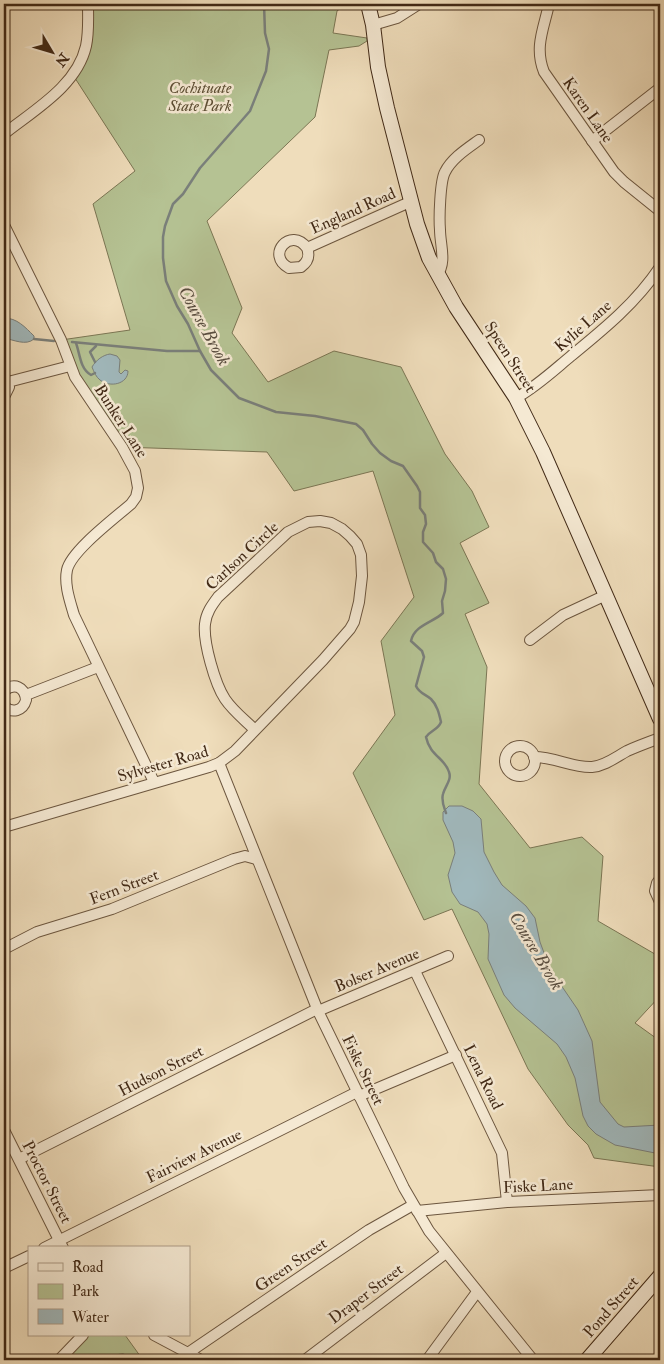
<svg xmlns="http://www.w3.org/2000/svg" width="664" height="1364" font-family="'IM FELL Double Pica',serif">
<style>
.green{fill:#b5c293;stroke:#7b7654}
.water{fill:#a0b8bc;stroke:#7a7f7a}
.lines{fill:none;stroke-linecap:round;stroke-linejoin:round}
.stream{stroke:#7a7f7a;stroke-width:2.5}
.street-casing{stroke:#6c563f;stroke-width:12}
.secondary-casing{stroke:#412916;stroke-width:16}
.street{stroke:#f5e9d3;stroke-width:10}
.secondary{stroke:#f5e9d3;stroke-width:14}
.labels{text-anchor:middle;dominant-baseline:central;stroke-width:5;stroke-linejoin:round;paint-order:stroke}
.park-label{font-size:16px;font-style:italic;fill:#5e4f35;stroke:#f5e9d3}
.street-label{font-size:16px;fill:#412916;stroke:#f5e9d3}
.water-label{font-size:18px;font-style:italic;fill:#594d40;stroke:#f5e9d3}
</style>
<rect width="100%" height="100%" fill="#efddbb"/>
<filter id="stains"><feTurbulence type="fractalNoise" baseFrequency=".004" numOctaves="4"/><feColorMatrix values="0 0 0 0 .2 0 0 0 0 .09 0 0 0 0 .02 0 0 0 .5 -.17"/></filter>
<radialGradient id="worn" r=".72"><stop offset=".6" stop-color="#630" stop-opacity="0"/><stop offset="1" stop-color="#630" stop-opacity=".3"/></radialGradient>
<g class="green">
<path d="M88,4H346L337,11L333,33L367,38V41L359,46L329,50L315,117L207,221L242,308L232,333L268,382L334,351L401,367L445,454L472,491L489,527L460,543L489,603L465,614L487,667L479,784L530,848L582,837L603,856L598,921L660,957V996L635,1023L660,1041V1167L594,1158L588,1145L568,1125L528,1069L452,909L424,920L353,773L395,715L381,641L414,597L373,471L294,491L267,452L122,447L81,387L61,340L130,330L93,204L135,171L73,75L79,66Z"/>
<path d="M83,1335H125L143,1360H131L123,1354L113,1355L103,1360H59Z"/>
</g>
<g class="water">
<path d="M4,318C17,318 25,327 34,336V339C26,346 14,340 4,338Z"/>
<path d="M110,354L117,356L120,360L119,372L121,374L125,370L128,371C128,384 110,388 100,380C96,377 94,372 92,367C96,360 103,355 110,354Z"/>
<path d="M449,806H462L473,811L481,819L484,852L494,872L502,885L526,906L535,918L540,942L550,969L578,1010L592,1041L600,1102L618,1124L624,1127L660,1125V1154L615,1145L596,1134L588,1126L583,1116L575,1078L566,1057L557,1044L515,1008L504,995L488,959L489,934L487,924L478,912L460,904L452,892L448,875L455,853L453,842L443,820V812Z"/>
<path d="M124,1354L131,1360H103L113,1355Z"/>
</g>
<g class="lines">
<g class="stream">
<path d="M264,4L265,33L269,49L266,71L250,111L200,168L183,194L173,204L165,226L163,237V258L166,281L177,306L188,324L200,351L211,370L239,398L276,412L315,416L356,424L363,430L372,444L380,453L391,461L403,466L417,486L420,492V508L425,515L426,524L423,532V542L433,553L436,562L443,569L446,579L445,591L442,601L443,613C434,622 414,625 411,641L422,651L424,657L416,686C419,693 425,694 431,699C437,705 439,713 441,722C438,730 431,730 426,737C430,756 445,758 449,772C452,780 445,786 443,794C441,801 444,807 446,813"/>
<path d="M34,339L54,341"/>
<path d="M72,342L167,351H200"/>
<path d="M76,343C80,354 80,369 91,375L95,373"/>
<path d="M95,362L90,352L96,346"/>
</g>
<g class="street-casing">
<g id="street">
<path d="M549,4C544,28 534,47 544,72L614,172L624,182L660,211"/>
<path d="M373,25L397,18L419,4"/>
<path d="M4,134C34,110 77,86 86,46C89,32 88,18 88,4"/>
<path d="M592,141L660,88"/>
<path d="M4,225L61,340L75,377L122,447L135,471L138,488L136,497L131,504C115,518 71,551 67,570C64,585 70,601 74,615L154,782"/>
<path d="M307,248C310,256 308,262 301,267L289,268C265,255 291,226 307,248L412,201"/>
<path d="M437,275C447,263 440,244 440,230C439,218 440,181 445,172C452,158 468,148 479,140"/>
<path d="M8,382L70,366"/>
<path d="M4,397L9,387L5,378"/>
<path d="M516,398C536,387 553,371 571,356C604,329 636,303 660,267"/>
<path d="M530,640L563,615L606,595"/>
<path d="M4,691C14,682 25,687 26,700C23,711 12,714 4,706"/>
<path d="M26,695L98,667"/>
<circle cx="520" cy="761" r="15"/>
<path d="M534,757C555,757 573,768 592,767C605,766 616,757 627,751C638,746 649,742 660,738"/>
<path d="M219,763L318,1011L404,1188L429,1231L533,1360"/>
<path d="M4,827L209,767L219,763L235,751L323,660L350,629L354,622L359,602L362,576L361,555L357,544L350,536L342,529L331,523L320,521L308,522L288,532L218,597C212,605 206,613 205,624C203,642 215,684 225,699C233,711 245,720 255,730"/>
<path d="M660,879L657,883L655,891L660,902"/>
<path d="M4,949L37,932L112,909L234,859L245,856L256,859"/>
<path d="M415,971L502,1153L507,1202"/>
<path d="M318,1011L448,956"/>
<path d="M359,1096L456,1055"/>
<path d="M4,1130L63,1248"/>
<path d="M19,1159L317,1009"/>
<path d="M417,1211L507,1202L660,1195"/>
<path d="M44,1248L357,1092"/>
<path d="M4,1268L29,1256"/>
<path d="M154,1335L201,1360"/>
<path d="M188,1353L369,1230L413,1205"/>
<path d="M59,1360L83,1335"/>
<path d="M305,1360L446,1253"/>
<path d="M427,1360L477,1292"/>
</g>
</g>
<g class="secondary-casing">
<g id="secondary">
<path d="M368,4L373,25L378,67L387,108L417,224L429,258L456,307L516,398L543,452L660,719"/>
<path d="M587,1360L660,1276"/>
</g>
</g>
<use href="#street" class="street"/>
<use href="#secondary" class="secondary"/>
</g>
<g class="labels">
<g class="park-label">
<text x="200" y="88">Cochituate<tspan x="200" dy="18">State Park</tspan></text>
</g>
<g class="street-label">
<text transform="translate(588 110) rotate(55)">Karen Lane</text>
<text transform="translate(353 211) rotate(-24)">England Road</text>
<text transform="translate(583 326) rotate(-41)">Kylie Lane</text>
<text transform="translate(510 357) rotate(57)">Speen Street</text>
<text transform="translate(121 421) rotate(57)">Bunker Lane</text>
<text transform="translate(242 556) rotate(-43)">Carlson Circle</text>
<text transform="translate(163 764) rotate(-16)">Sylvester Road</text>
<text transform="translate(124 887) rotate(-21)">Fern Street</text>
<text transform="translate(377 970) rotate(-23)">Bolser Avenue</text>
<text transform="translate(363 1070) rotate(64)">Fiske Street</text>
<text transform="translate(161 1071) rotate(-27)">Hudson Street</text>
<text transform="translate(483 1077) rotate(64)">Lena Road</text>
<text transform="translate(194 1156) rotate(-26)">Fairview Avenue</text>
<text transform="translate(47 1182) rotate(63)">Proctor Street</text>
<text transform="translate(538 1186) rotate(-3)">Fiske Lane</text>
<text transform="translate(291 1265) rotate(-34)">Green Street</text>
<text transform="translate(366 1294) rotate(-37)">Draper Street</text>
<text transform="translate(611 1307) rotate(-49)">Pond Street</text>
</g>
<g class="water-label">
<text transform="translate(204 326) rotate(61)">Course Brook</text>
<text transform="translate(536 951) rotate(59)">Course Brook</text>
</g>
</g>
<rect width="664" height="1364" fill="none" stroke="#efddbb" stroke-width="20"/>
<rect x="5" y="5" width="654" height="1354" fill="none" stroke="#412916" stroke-width="2.5"/>
<rect x="10" y="10" width="644" height="1344" fill="none" stroke="#412916"/>
<rect x="28" y="1246" width="162" height="90" fill="#f5e9d3" stroke="#ad9c87"/>
<rect x="38" y="1263" width="25" height="8" fill="#f5e9d3" stroke="#ad9c87"/>
<text x="72" y="1272" font-size="15" fill="#412916">Road</text>
<rect x="38" y="1284" width="25" height="15" fill="#b5c293" stroke="#ad9c87"/>
<text x="72" y="1296" font-size="15" fill="#412916">Park</text>
<rect x="38" y="1309" width="25" height="15" fill="#a0b8bc" stroke="#ad9c87"/>
<text x="72" y="1322" font-size="15" fill="#412916">Water</text>
<g transform="translate(52 52) rotate(128)" stroke="#f5e9d3" stroke-width="4" paint-order="stroke">
<path d="M0-4L9 19L0 12L-9 19Z" fill="#412916"/>
<text y="-8" font-size="14" font-weight="bold" text-anchor="middle" fill="#412916">N</text>
</g>
<rect width="100%" height="100%" filter="url(#stains)"/>
<rect width="100%" height="100%" fill="url(#worn)"/>
</svg>
